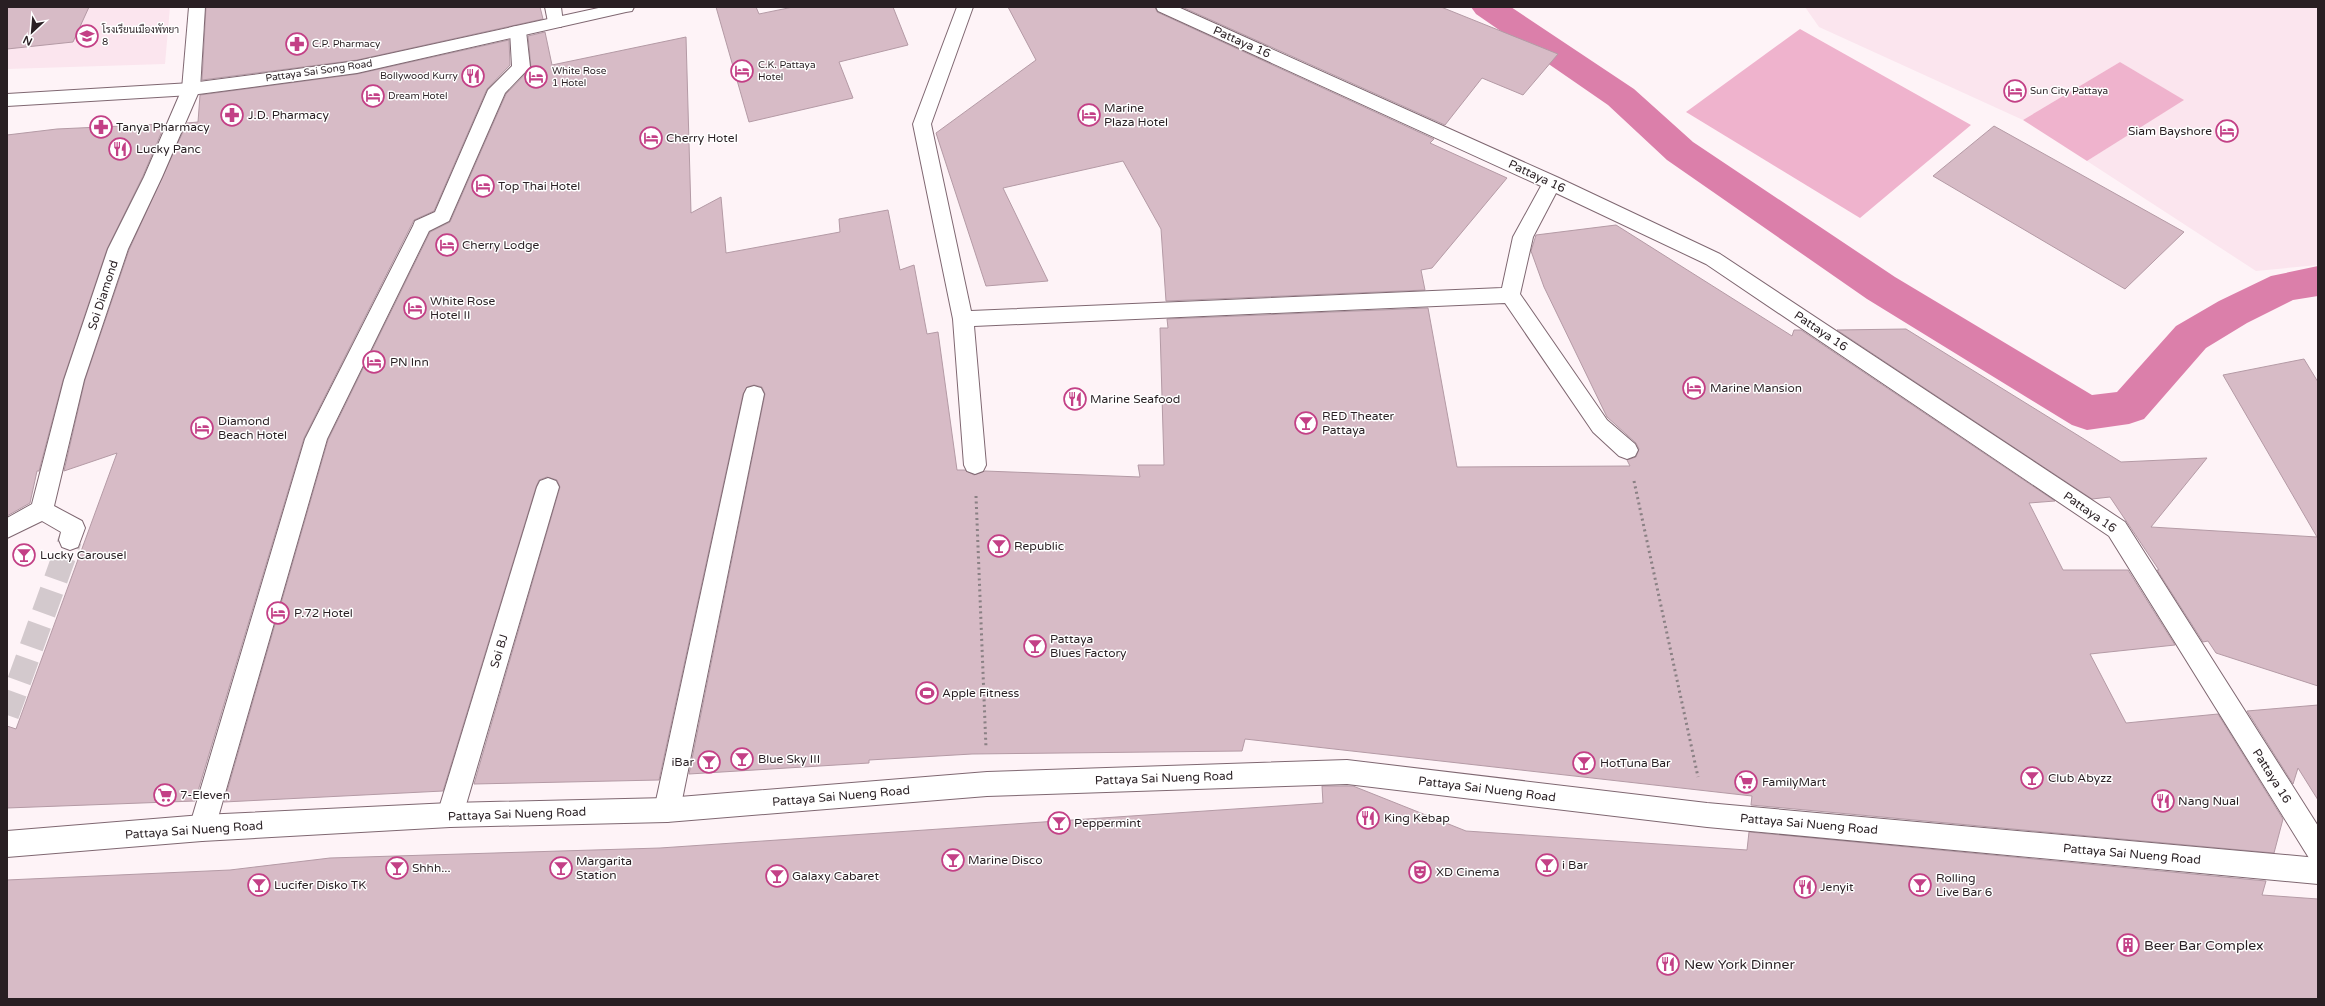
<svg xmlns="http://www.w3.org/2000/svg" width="2325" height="1006" font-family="'Varela Round',Sarabun,sans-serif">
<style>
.built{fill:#fbe5ee}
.green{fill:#efb3cd}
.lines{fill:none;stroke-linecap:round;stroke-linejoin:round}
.canal{fill:#db7faa;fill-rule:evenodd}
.building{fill:#d7bbc6;stroke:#b49aa5}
.minor-tunnel{stroke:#d3c9cd;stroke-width:24;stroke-dasharray:24 12;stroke-linecap:butt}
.service-casing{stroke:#7f6771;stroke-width:2}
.pedestrian-casing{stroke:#7f6771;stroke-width:2}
.minor-casing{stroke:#7f6771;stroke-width:2}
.tertiary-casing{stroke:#7f6771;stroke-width:2}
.secondary-casing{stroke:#7f6771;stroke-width:2}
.path{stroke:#8a8084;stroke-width:3;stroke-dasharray:2 3.5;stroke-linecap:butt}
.service{fill:#fff;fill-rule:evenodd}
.pedestrian{fill:#fff;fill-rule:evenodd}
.minor{fill:#fff;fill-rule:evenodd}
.tertiary{fill:#fff;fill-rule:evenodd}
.secondary{fill:#fff;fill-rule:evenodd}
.labels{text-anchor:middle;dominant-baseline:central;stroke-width:3;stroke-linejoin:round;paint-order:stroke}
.far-poi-label{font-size:10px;fill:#291f23;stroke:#fff;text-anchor:start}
.far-street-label{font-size:10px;fill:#291f23;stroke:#fff}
.street-label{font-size:12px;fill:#291f23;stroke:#fff}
.poi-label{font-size:12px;fill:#291f23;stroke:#fff;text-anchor:start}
.near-poi-label{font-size:14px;fill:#291f23;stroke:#fff;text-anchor:start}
</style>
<rect width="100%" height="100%" fill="#fef3f7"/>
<g class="built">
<path d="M7,7H170L165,64L7,69Z"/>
<path d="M1805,7H2318V265L2256,271L2087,161L2183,100L2120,62L2023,120L1819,27Z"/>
</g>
<g class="green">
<path d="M1800,29L1971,125L1860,218L1686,112Z"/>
<path d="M2120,62L2184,100L2087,161L2023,120Z"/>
</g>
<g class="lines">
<path class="canal" d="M1471,7H1511L1634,89L1693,142L1895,277L2092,395L2117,392L2176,326L2219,301L2271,276L2318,266V296L2293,300L2247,323L2206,348L2144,419L2129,424L2087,430L2072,425L1867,299L1667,160L1608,105L1476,14Z"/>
</g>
<g class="building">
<path d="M7,7H89L73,42L7,49Z"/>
<path d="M206,7H540L543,19L357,60L202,80Z"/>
<path d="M716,7H756L759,14L793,7H893L908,45L839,62L853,98L749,122Z"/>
<path d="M1008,7H1155L1157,12L1434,139L1430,143L1507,178L1432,268L1421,270L1425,290L1166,301L1161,229L1123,161L1003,188L1048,281L986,286L936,133L1036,60Z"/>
<path d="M1182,7H1441L1558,54L1523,95L1482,78L1445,125Z"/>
<path d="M545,32L552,65L686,37L691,213L721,197L726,253L840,232L839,219L888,210L900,270L914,265L927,334L938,332L957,470H965L974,475L985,471L1140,477L1138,465H1164L1160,328H1168L1167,319L1428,308L1457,467L1630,466L1627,460L1636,457L1639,449L1636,443L1607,417L1544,287L1531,251L1536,235L1616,225L1792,336L1794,330H1801L2055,501L2029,503L2063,570H2128L2175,645L2090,654L2126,723L2218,714L2283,819L2274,853L1751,805L1752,796L1245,739L1242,751L972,754L869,760V763L689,774L765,394L762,387L754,385L747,387L743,394L659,780L474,784L560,487L557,480L547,477L539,480L536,487L443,791L224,802L328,440L430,232L450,222L506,94L531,68L528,36Z"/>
<path d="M509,40L510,65L487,89L434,211L414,220L304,438L195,801L7,808V726L16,729L117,453L64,471L85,380L129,250L187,123L198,122L200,95L357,74Z"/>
<path d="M165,124L143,176L107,249L63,380L39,471H37L30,503L7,516V135L57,129Z"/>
<path d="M1994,126L2184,232L2125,289L1933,176Z"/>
<path d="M1906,329L2121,462L2207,458L2151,527L2317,537L2223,375L2304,359L2318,382V686L2216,653L2208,641L2203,642L2157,570H2159L2110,497L2092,499L1837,330Z"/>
<path d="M2318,705V800L2298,768L2293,784L2247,711Z"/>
<path d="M1322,786H1353L1466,831L1747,850L1749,832L2266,881L2262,895L2318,899V999H7V880L230,870L330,858L660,848L1323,803Z"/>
</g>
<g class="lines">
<path class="minor-tunnel" d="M7,715L70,540"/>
<g class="service-casing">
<g id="service">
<path d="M545,7H561L563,23L561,27H549Z"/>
<path d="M191,83L197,85L200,89L162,177L128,249L84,380L54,506L82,521L85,528L78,547L70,550L62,547L59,540L61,532L42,521L7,538V518L32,504L64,380L108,249L144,177L182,89L185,85Z"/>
<path d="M754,386L761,388L764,394L680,810L676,819L667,822L658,819L654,810L744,394L747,388Z"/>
<path d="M548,478L556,481L559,487L463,815L459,824L450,827L441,824L437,815L537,487L540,481Z"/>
</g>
</g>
<g class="pedestrian-casing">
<path id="pedestrian" d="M1347,760L1707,803L2318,858V884L1707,827L1347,784L987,796L667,822L450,827L202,841L7,857V831L202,815L450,803L667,798L987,772Z"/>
</g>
<g class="minor-casing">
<g id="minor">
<path d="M957,7H973L931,124L971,311L1502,288L1513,237L1541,186L1158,11L1156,7H1178L1559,178L1720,254L2125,522L2318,826V862L2309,858L2109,536L1706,264L1556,193L1533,237L1520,294L1607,420L1635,444L1638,450L1635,456L1627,459L1619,456L1593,432L1505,303L974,326L986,465L983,471L975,474L967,471L964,465L953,319L913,124Z"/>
<path d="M518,26L524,27L526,31L530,67L505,93L449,221L429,231L327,439L215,828L211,837L202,841L193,837L189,828L305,439L413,226L415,221L435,212L488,90L512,66L510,31L512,27Z"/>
</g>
</g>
<g class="tertiary-casing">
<path id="tertiary" d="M189,7H205L200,89L197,93L191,95L185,93L182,89Z"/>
</g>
<g class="secondary-casing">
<path id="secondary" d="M603,7H634L632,11L626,12L357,73L191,95L7,106V94L191,83L357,61Z"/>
</g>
<g class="path">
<path d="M1634,481L1698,777"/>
<path d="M976,496L986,748"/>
</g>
<use href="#service" class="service"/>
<use href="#pedestrian" class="pedestrian"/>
<use href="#minor" class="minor"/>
<use href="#tertiary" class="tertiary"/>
<use href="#secondary" class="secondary"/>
</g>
<defs>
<g id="school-ring" transform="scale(1.15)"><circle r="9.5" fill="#fff" stroke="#c34086" stroke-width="1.5"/><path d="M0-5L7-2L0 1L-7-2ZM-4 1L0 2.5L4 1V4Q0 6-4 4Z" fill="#c34086"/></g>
<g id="pharmacy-ring" transform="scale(1.15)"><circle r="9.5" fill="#fff" stroke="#c34086" stroke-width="1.5"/><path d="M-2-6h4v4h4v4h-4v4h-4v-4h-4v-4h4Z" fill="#c34086"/></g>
<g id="hotel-ring" transform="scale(1.15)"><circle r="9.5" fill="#fff" stroke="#c34086" stroke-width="1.5"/><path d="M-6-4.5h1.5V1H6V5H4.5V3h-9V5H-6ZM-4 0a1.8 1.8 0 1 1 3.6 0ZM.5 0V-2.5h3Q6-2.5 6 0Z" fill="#c34086"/></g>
<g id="restaurant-ring" transform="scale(1.15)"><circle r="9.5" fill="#fff" stroke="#c34086" stroke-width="1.5"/><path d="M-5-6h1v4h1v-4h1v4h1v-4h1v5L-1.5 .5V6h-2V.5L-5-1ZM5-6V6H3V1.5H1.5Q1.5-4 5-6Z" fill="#c34086"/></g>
<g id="bar-ring" transform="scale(1.15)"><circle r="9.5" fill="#fff" stroke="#c34086" stroke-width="1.5"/><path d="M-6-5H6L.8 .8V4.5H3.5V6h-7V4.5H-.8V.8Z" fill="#c34086"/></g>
<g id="stadium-ring" transform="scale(1.15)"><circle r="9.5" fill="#fff" stroke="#c34086" stroke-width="1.5"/><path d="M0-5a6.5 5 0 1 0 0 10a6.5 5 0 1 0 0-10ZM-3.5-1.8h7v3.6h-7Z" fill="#c34086"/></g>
<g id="supermarket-ring" transform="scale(1.15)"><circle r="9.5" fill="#fff" stroke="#c34086" stroke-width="1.5"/><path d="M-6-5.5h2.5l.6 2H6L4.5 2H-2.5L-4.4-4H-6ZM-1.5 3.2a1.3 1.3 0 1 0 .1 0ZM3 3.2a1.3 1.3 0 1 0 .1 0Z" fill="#c34086"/></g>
<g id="theatre-ring" transform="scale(1.15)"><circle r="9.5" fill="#fff" stroke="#c34086" stroke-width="1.5"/><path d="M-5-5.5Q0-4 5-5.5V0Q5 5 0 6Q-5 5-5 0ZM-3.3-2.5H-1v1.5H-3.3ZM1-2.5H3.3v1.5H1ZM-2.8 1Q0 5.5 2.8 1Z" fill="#c34086"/></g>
<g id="building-ring" transform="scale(1.15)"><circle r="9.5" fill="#fff" stroke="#c34086" stroke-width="1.5"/><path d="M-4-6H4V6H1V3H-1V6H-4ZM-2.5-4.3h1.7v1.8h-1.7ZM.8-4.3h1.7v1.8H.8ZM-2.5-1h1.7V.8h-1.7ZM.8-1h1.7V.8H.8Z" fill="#c34086"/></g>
</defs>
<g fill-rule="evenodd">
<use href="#school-ring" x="87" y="36"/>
<use href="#pharmacy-ring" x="297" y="44"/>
<use href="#hotel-ring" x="742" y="71"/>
<use href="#restaurant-ring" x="473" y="76"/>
<use href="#hotel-ring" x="536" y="77"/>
<use href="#hotel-ring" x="2015" y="91"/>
<use href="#hotel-ring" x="373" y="96"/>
<use href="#pharmacy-ring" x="232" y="115"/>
<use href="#hotel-ring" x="1089" y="115"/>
<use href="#pharmacy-ring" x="101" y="127"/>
<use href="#hotel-ring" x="2227" y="131"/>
<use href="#hotel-ring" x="651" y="138"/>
<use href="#restaurant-ring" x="120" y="149"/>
<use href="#hotel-ring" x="483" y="186"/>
<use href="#hotel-ring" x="447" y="245"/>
<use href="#hotel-ring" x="415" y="308"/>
<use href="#hotel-ring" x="374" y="362"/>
<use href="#hotel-ring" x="1694" y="388"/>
<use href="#restaurant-ring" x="1075" y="399"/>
<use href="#bar-ring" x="1306" y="423"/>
<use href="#hotel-ring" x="202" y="428"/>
<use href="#bar-ring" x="999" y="546"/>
<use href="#bar-ring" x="24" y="555"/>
<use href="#hotel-ring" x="278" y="613"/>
<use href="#bar-ring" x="1035" y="646"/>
<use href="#stadium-ring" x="927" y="693"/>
<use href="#bar-ring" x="742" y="759"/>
<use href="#bar-ring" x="709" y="762"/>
<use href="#bar-ring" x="1584" y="763"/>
<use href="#bar-ring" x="2032" y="778"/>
<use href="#supermarket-ring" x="1746" y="782"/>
<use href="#supermarket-ring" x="165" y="795"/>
<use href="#restaurant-ring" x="2163" y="801"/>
<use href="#restaurant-ring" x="1368" y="818"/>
<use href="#bar-ring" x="1059" y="823"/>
<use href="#bar-ring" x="953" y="860"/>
<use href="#bar-ring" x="1547" y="865"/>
<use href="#bar-ring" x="397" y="868"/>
<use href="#bar-ring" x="561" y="868"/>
<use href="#theatre-ring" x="1420" y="872"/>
<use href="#bar-ring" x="777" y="876"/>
<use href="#bar-ring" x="259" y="885"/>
<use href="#bar-ring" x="1920" y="885"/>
<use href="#restaurant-ring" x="1805" y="887"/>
<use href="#building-ring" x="2128" y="945"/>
<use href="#restaurant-ring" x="1668" y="964"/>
</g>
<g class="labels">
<g class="far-poi-label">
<text x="102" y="30">โรงเรียนเมืองพัทยา<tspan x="102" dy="12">8</tspan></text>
<text x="312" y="44">C.P. Pharmacy</text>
<text x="758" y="65">C.K. Pattaya<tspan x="758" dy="12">Hotel</tspan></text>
<text x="552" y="71">White Rose<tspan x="552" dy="12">1 Hotel</tspan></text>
<text x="458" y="76" text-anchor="end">Bollywood Kurry</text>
<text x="2030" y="91">Sun City Pattaya</text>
<text x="388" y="96">Dream Hotel</text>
</g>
<g class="far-street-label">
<text transform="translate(319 71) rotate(-8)">Pattaya Sai Song Road</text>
</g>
<g class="street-label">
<text transform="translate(1242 42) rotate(24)">Pattaya 16</text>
<text transform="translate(1537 176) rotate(25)">Pattaya 16</text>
<text transform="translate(103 295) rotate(-72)">Soi Diamond</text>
<text transform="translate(1821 331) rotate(34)">Pattaya 16</text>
<text transform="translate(2090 512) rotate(35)">Pattaya 16</text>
<text transform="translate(499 651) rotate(-73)">Soi BJ</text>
<text transform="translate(2272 776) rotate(58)">Pattaya 16</text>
<text transform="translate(1164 778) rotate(-2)">Pattaya Sai Nueng Road</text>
<text transform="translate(1487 789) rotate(7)">Pattaya Sai Nueng Road</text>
<text transform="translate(841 796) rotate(-5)">Pattaya Sai Nueng Road</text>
<text transform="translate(517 814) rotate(-2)">Pattaya Sai Nueng Road</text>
<text transform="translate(1809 824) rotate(5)">Pattaya Sai Nueng Road</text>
<text transform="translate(194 830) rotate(-4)">Pattaya Sai Nueng Road</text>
<text transform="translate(2132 854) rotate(5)">Pattaya Sai Nueng Road</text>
</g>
<g class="poi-label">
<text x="1104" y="108">Marine<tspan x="1104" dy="14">Plaza Hotel</tspan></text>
<text x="248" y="115">J.D. Pharmacy</text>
<text x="116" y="127">Tanya Pharmacy</text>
<text x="2212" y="131" text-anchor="end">Siam Bayshore</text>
<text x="666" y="138">Cherry Hotel</text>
<text x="136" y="149">Lucky Panc</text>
<text x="498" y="186">Top Thai Hotel</text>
<text x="462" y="245">Cherry Lodge</text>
<text x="430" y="301">White Rose<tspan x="430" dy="14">Hotel II</tspan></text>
<text x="390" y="362">PN Inn</text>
<text x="1710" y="388">Marine Mansion</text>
<text x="1090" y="399">Marine Seafood</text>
<text x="1322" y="416">RED Theater<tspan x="1322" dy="14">Pattaya</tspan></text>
<text x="218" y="421">Diamond<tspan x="218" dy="14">Beach Hotel</tspan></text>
<text x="1014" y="546">Republic</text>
<text x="40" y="555">Lucky Carousel</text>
<text x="294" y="613">P.72 Hotel</text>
<text x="1050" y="639">Pattaya<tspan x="1050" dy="14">Blues Factory</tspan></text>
<text x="942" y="693">Apple Fitness</text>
<text x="758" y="759">Blue Sky III</text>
<text x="694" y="762" text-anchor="end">iBar</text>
<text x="1600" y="763">HotTuna Bar</text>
<text x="2048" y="778">Club Abyzz</text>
<text x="1762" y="782">FamilyMart</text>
<text x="180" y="795">7-Eleven</text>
<text x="2178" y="801">Nang Nual</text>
<text x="1384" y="818">King Kebap</text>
<text x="1074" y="823">Peppermint</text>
<text x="968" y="860">Marine Disco</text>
<text x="576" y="861">Margarita<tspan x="576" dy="14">Station</tspan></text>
<text x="1562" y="865">i Bar</text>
<text x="412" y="868">Shhh...</text>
<text x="1436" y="872">XD Cinema</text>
<text x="792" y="876">Galaxy Cabaret</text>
<text x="1936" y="878">Rolling<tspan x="1936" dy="14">Live Bar 6</tspan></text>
<text x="274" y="885">Lucifer Disko TK</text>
<text x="1820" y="887">Jenyit</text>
</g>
<g class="near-poi-label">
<text x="2144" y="945">Beer Bar Complex</text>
<text x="1684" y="964">New York Dinner</text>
</g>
</g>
<rect width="2325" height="1006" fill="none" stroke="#291f23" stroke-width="16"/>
<g transform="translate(32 32) rotate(206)" stroke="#ffffff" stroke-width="3" paint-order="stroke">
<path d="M0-3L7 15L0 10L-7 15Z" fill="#291f23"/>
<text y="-6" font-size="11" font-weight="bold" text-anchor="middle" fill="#291f23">N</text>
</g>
</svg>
